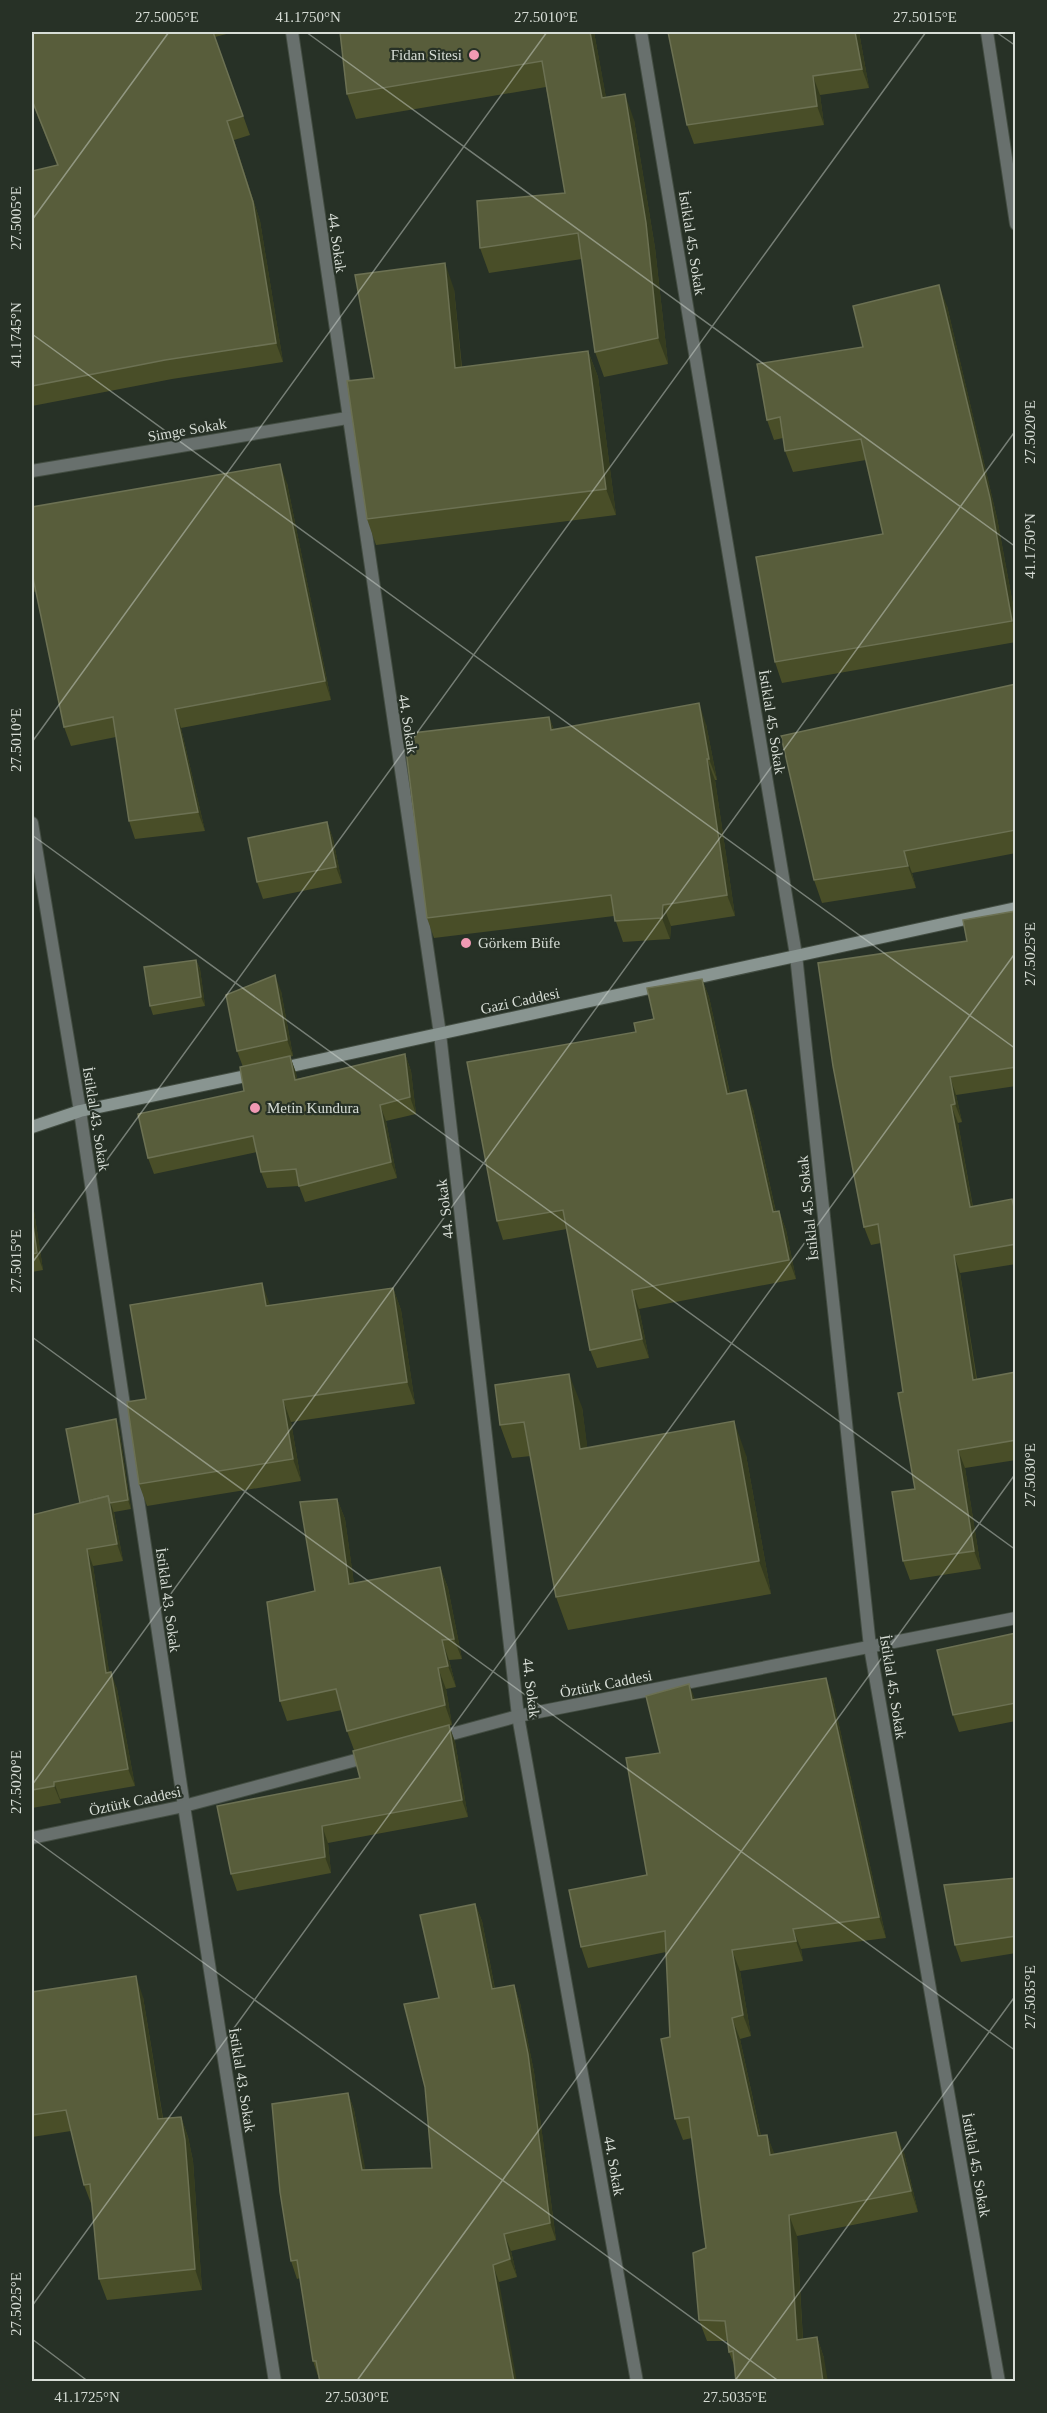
<svg xmlns="http://www.w3.org/2000/svg" width="1047" height="2413" font-family="'Times New Roman',serif">
<style>
.lines{fill:none;stroke-linecap:round;stroke-linejoin:round}
.street-casing{stroke:#434d42;stroke-width:14}
.secondary-casing{stroke:#434d42;stroke-width:14}
.street{stroke:#68706d;stroke-width:12}
.secondary{stroke:#899591;stroke-width:12}
.wall{fill:#494e28}
.shaded-wall{fill:#353c1f}
.building{fill:#585d3b;stroke:#6c7153;stroke-width:1.5}
.ticks{fill:none;stroke:#d7ddd6;stroke-width:1.5;stroke-opacity:0.45}
.poi-dot{fill:#f19ab4;stroke:#273126;stroke-width:2}
.labels{text-anchor:middle;dominant-baseline:central;stroke-width:4.5;stroke-linejoin:round;paint-order:stroke}
.poi-label{font-size:15px;fill:#d7ddd6;stroke:#273126;text-anchor:start}
.street-label{font-size:15px;fill:#d7ddd6;stroke:#273126}
.neatline{fill:none;stroke:#d7ddd6;stroke-width:2}
.ticks-label{font-size:15px;text-anchor:middle;fill:#d7ddd6}
</style>
<rect width="100%" height="100%" fill="#273126"/>
<g class="lines">
<g class="street-casing">
<g id="street">
<path d="M292,32L440,1034L518,1716L637,2382"/>
<path d="M641,32L796,955L870,1647L999,2382"/>
<path d="M987,32L1016,224"/>
<path d="M32,471L347,418"/>
<path d="M32,823L80,1111L184,1806L275,2382"/>
<path d="M437,1738L518,1716L1016,1618"/>
<path d="M32,1838L184,1806L371,1756"/>
</g>
</g>
<g class="secondary-casing">
<g id="secondary">
<path d="M278,1069L1016,908"/>
<path d="M32,1127L80,1111L255,1074"/>
</g>
</g>
<use href="#street" class="street"/>
<use href="#secondary" class="secondary"/>
</g>
<g class="wall">
<path d="M32,32H234L215,37L250,135L234,140L260,221L283,362L172,379L32,406V171L57,165L32,102Z"/>
<path d="M340,32H594L606,98L634,120L655,248L668,364L604,377L595,352L582,259L489,273L480,248L565,193L546,87L356,119L347,94Z"/>
<path d="M859,32L869,88L820,95L824,125L694,144L687,125Z"/>
<path d="M454,289L462,367L588,351L598,377L616,515L376,545L367,519L374,378Z"/>
<path d="M947,306L997,518L1016,621V642L782,683L775,662L883,534L866,460L793,472L785,451L783,438L774,440L767,420L863,347Z"/>
<path d="M287,483L331,700L181,728L205,831L135,839L129,821L116,737L71,746L64,727L36,591L34,592L32,584V507Z"/>
<path d="M1016,684V853L912,873L916,888L822,903L814,880Z"/>
<path d="M549,717L554,730L706,724L717,780H715L735,916L671,926L670,939L623,942L614,916L434,938L427,918Z"/>
<path d="M327,822L333,839L342,883L263,899L257,882Z"/>
<path d="M1016,911V1086L956,1095L962,1122L958,1123L973,1207L1012,1199L1016,1208V1264L960,1273L977,1379L1016,1372V1460L965,1468L981,1569L910,1580L903,1561L915,1489L903,1392L881,1243L871,1245L864,1227L967,941Z"/>
<path d="M196,960L200,969L205,1006L153,1015L150,1006Z"/>
<path d="M702,979L709,997L730,1093L753,1109L776,1212L779,1211L786,1230L796,1279L639,1309L649,1358L597,1368L590,1350L567,1229L503,1240L497,1221L636,1032L654,1019Z"/>
<path d="M281,991L293,1056L290,1057L296,1073L297,1079L405,1054L411,1071L416,1114L386,1121L397,1178L305,1202L299,1186L267,1188L261,1172L257,1152L154,1174L148,1158L244,1091L243,1067L237,1051Z"/>
<path d="M32,1198L43,1270L32,1272Z"/>
<path d="M393,1288L401,1310L415,1404L291,1422L301,1481L147,1506L139,1484L146,1399L271,1305Z"/>
<path d="M582,1407L587,1447L746,1455L771,1594L568,1630L556,1597L531,1456L512,1458L500,1425Z"/>
<path d="M119,1428L131,1509L114,1512L123,1561L93,1566L109,1672L117,1689L135,1786L60,1799L61,1803L32,1808V1515L80,1503Z"/>
<path d="M337,1499L345,1519L354,1584L440,1567L448,1588L462,1659L449,1660L456,1687L446,1689L452,1725L449,1726L455,1742L468,1817L328,1843L331,1873L237,1891L231,1874L360,1778L354,1750L347,1731L342,1710L287,1721L280,1701L315,1591Z"/>
<path d="M1016,1633V1721L959,1732L953,1715Z"/>
<path d="M833,1698L886,1938L801,1949L803,1961L740,1971L751,2036L740,2039L761,2136L767,2135L774,2154L904,2153L918,2212L797,2236L803,2339L817,2337L824,2358L734,2365L729,2352L728,2341H707L699,2320L706,2248L692,2138L683,2140L675,2119L666,1952L588,1968L581,1947L647,1875L695,1699Z"/>
<path d="M1016,1878V1953L961,1962L955,1945Z"/>
<path d="M475,1904L482,1921L495,1989L514,1985L520,2003L534,2072L556,2240L511,2251L517,2277L499,2282L319,2379L313,2361L300,2278L297,2279L291,2261L348,2093L354,2110L365,2170L432,2168L439,1998Z"/>
<path d="M32,1992L143,1997L163,2118L181,2117L188,2137L193,2161L202,2290L107,2300L99,2279L92,2206L84,2185L71,2131L32,2137Z"/>
</g>
<g class="shaded-wall">
<path d="M590,32H594L611,124L602,98Z"/>
<path d="M855,32H859L869,88L862,69Z"/>
<path d="M813,76L820,95L824,125L817,106Z"/>
<path d="M625,94L634,120L655,248L668,364L658,338Z"/>
<path d="M227,121L260,221L283,362L276,343Z"/>
<path d="M445,263L454,289L464,394L455,368Z"/>
<path d="M939,285L947,306L997,518L1016,621V631L1012,621Z"/>
<path d="M588,351L598,377L616,515L606,489Z"/>
<path d="M280,464L287,483L331,700L325,681Z"/>
<path d="M699,703L706,724L717,780L709,759Z"/>
<path d="M175,709L181,728L205,831L198,812Z"/>
<path d="M549,717L557,737L551,730Z"/>
<path d="M707,759L715,780L735,916L727,895Z"/>
<path d="M327,822L333,839L342,883L336,867Z"/>
<path d="M904,851L912,873L916,888L908,866Z"/>
<path d="M663,905L671,926L670,939L662,918Z"/>
<path d="M196,960L200,969L205,1006L201,997Z"/>
<path d="M275,975L281,991L293,1056L287,1040Z"/>
<path d="M702,979L709,997L734,1113L727,1094Z"/>
<path d="M405,1054L411,1071L416,1114L410,1097Z"/>
<path d="M290,1056L296,1073L301,1096L295,1080Z"/>
<path d="M950,1077L956,1095L962,1122L955,1104Z"/>
<path d="M746,1090L753,1109L780,1231L773,1212Z"/>
<path d="M380,1105L386,1121L397,1178L391,1162Z"/>
<path d="M951,1105L958,1123L976,1226L970,1207Z"/>
<path d="M32,1198L43,1270L37,1253L32,1218Z"/>
<path d="M779,1211L786,1230L796,1279L789,1260Z"/>
<path d="M954,1255L960,1273L979,1398L973,1380Z"/>
<path d="M262,1283L270,1305L274,1328L266,1306Z"/>
<path d="M393,1288L401,1310L415,1404L407,1382Z"/>
<path d="M632,1290L639,1309L649,1358L642,1339Z"/>
<path d="M569,1374L582,1407L592,1482L580,1449Z"/>
<path d="M283,1400L291,1422L301,1481L293,1459Z"/>
<path d="M116,1419L119,1428L131,1509L128,1500Z"/>
<path d="M734,1421L746,1455L771,1594L759,1561Z"/>
<path d="M958,1450L965,1468L981,1569L974,1551Z"/>
<path d="M108,1496L114,1513L123,1561L117,1544Z"/>
<path d="M337,1499L345,1519L357,1605L349,1584Z"/>
<path d="M87,1549L93,1566L112,1690L106,1673Z"/>
<path d="M440,1567L448,1588L462,1659L454,1639Z"/>
<path d="M442,1640L449,1660L456,1687L448,1666Z"/>
<path d="M438,1668L446,1689L452,1725L445,1705Z"/>
<path d="M111,1672L117,1689L135,1786L128,1769Z"/>
<path d="M826,1678L833,1698L886,1938L879,1917Z"/>
<path d="M689,1684L697,1704L692,1700Z"/>
<path d="M449,1725L455,1742L468,1817L462,1800Z"/>
<path d="M54,1782L60,1799L61,1803L54,1786Z"/>
<path d="M322,1826L328,1843L331,1873L325,1857Z"/>
<path d="M475,1904L482,1921L498,2006L492,1989Z"/>
<path d="M793,1929L801,1949L803,1961L796,1941Z"/>
<path d="M732,1950L740,1971L751,2036L743,2015Z"/>
<path d="M136,1976L143,1997L166,2139L158,2119Z"/>
<path d="M514,1985L520,2003L534,2072L556,2240L550,2223Z"/>
<path d="M732,2018L740,2039L765,2156L758,2136Z"/>
<path d="M348,2093L354,2110L369,2188L362,2170Z"/>
<path d="M181,2117L188,2137L193,2161L202,2290L195,2269Z"/>
<path d="M896,2132L904,2153L918,2212L911,2191Z"/>
<path d="M767,2135L775,2155H770Z"/>
<path d="M789,2215L797,2236L804,2360L797,2340Z"/>
<path d="M504,2234L511,2251L517,2277L510,2259Z"/>
<path d="M493,2265L499,2282L517,2382H514Z"/>
<path d="M817,2337L824,2358L828,2382H823Z"/>
</g>
<g class="building">
<path d="M32,32H213L243,116L227,121L253,202L276,343L165,360L32,386V171L58,165L32,100Z"/>
<path d="M340,32H590L602,98L625,94L646,223L658,338L595,352L578,233L480,248L477,201L565,193L542,61L347,94Z"/>
<path d="M668,32H855L862,69L813,76L817,106L687,125Z"/>
<path d="M445,263L455,368L588,351L606,489L367,519L347,381L374,378L355,275Z"/>
<path d="M939,285L990,498L1012,621L775,662L756,557L883,534L861,439L785,451L780,417L767,420L757,364L863,347L853,306Z"/>
<path d="M280,464L325,681L175,709L198,812L129,821L113,717L64,727L32,573V507Z"/>
<path d="M1016,684V830L904,851L908,866L814,880L781,736Z"/>
<path d="M699,703L709,759H707L727,895L663,905L662,918L615,921L611,895L427,918L404,734L549,717L551,730Z"/>
<path d="M327,822L336,867L257,882L248,838Z"/>
<path d="M1016,911V1067L950,1077L955,1104L951,1105L970,1207L1012,1199L1016,1216V1244L954,1255L973,1380L1016,1372V1440L958,1450L974,1551L903,1561L892,1492L915,1489L898,1393L903,1392L878,1224L864,1227L833,1066L818,963L967,941L963,920Z"/>
<path d="M196,960L201,997L150,1006L144,967Z"/>
<path d="M275,975L287,1040L237,1051L226,995Z"/>
<path d="M702,979L727,1094L746,1090L773,1212L779,1211L789,1260L632,1290L642,1339L590,1350L563,1210L497,1221L467,1062L636,1032L634,1023L654,1019L647,988Z"/>
<path d="M405,1054L410,1097L380,1105L391,1162L299,1186L296,1169L261,1172L253,1136L148,1158L138,1114L244,1091L240,1067L290,1056L295,1080Z"/>
<path d="M32,1218L37,1253L32,1254Z"/>
<path d="M262,1283L266,1306L393,1288L407,1382L283,1400L293,1459L139,1484L127,1402L146,1399L130,1305Z"/>
<path d="M569,1374L580,1449L734,1421L759,1561L556,1597L524,1422L500,1425L495,1385Z"/>
<path d="M116,1419L128,1500L110,1503L108,1496L80,1503L66,1429Z"/>
<path d="M108,1496L117,1544L87,1549L106,1673L111,1672L128,1769L54,1782V1786L32,1790V1515Z"/>
<path d="M337,1499L349,1584L440,1567L454,1639L442,1640L448,1666L438,1668L445,1705L347,1731L336,1689L280,1701L267,1602L315,1591L300,1502Z"/>
<path d="M1016,1633V1703L953,1715L937,1650Z"/>
<path d="M826,1678L879,1917L793,1929L796,1941L732,1950L743,2015L732,2018L758,2136L767,2135L770,2155L896,2132L911,2191L789,2215L797,2340L817,2337L823,2382H736L733,2351L729,2352L725,2321L699,2320L693,2253L706,2248L689,2117L675,2119L661,2039L670,2037L665,1931L581,1947L569,1890L647,1875L626,1758L660,1753L646,1696L689,1684L692,1700Z"/>
<path d="M449,1725L462,1800L322,1826L325,1857L231,1874L217,1806L360,1778L353,1751Z"/>
<path d="M1016,1878V1936L955,1945L944,1885Z"/>
<path d="M475,1904L492,1989L514,1985L528,2054L550,2223L504,2234L510,2259L493,2265L514,2382H320L316,2361H313L297,2260L291,2261L280,2192L272,2104L348,2093L362,2170L432,2168L425,2087L404,2004L439,1998L420,1915Z"/>
<path d="M136,1976L158,2119L181,2117L185,2140L195,2269L99,2279L90,2184L84,2185L66,2110L32,2115V1992Z"/>
</g>
<path class="ticks" d="M306,32L1016,547M996,32L1016,46M32,220L169,32M32,334L1016,1049M32,742L547,32M32,835L1016,1550M32,1263L926,32M32,1337L1016,2051M32,1785L1016,430M32,1838L780,2382M32,2306L1016,952M32,2339L89,2382M356,2382L1016,1473M734,2382L1016,1995"/>
<g class="poi-dot">
<circle cx="474" cy="55" r="6"/>
<circle cx="466" cy="943" r="6"/>
<circle cx="255" cy="1108" r="6"/>
</g>
<g class="labels">
<g class="poi-label">
<text x="462" y="55" text-anchor="end">Fidan Sitesi</text>
<text x="478" y="943">Görkem Büfe</text>
<text x="267" y="1108">Metin Kundura</text>
</g>
<g class="street-label">
<text transform="translate(337 243) rotate(82)">44. Sokak</text>
<text transform="translate(692 243) rotate(81)">İstiklal 45. Sokak</text>
<text transform="translate(187 430) rotate(-10)">Simge Sokak</text>
<text transform="translate(772 722) rotate(81)">İstiklal 45. Sokak</text>
<text transform="translate(408 724) rotate(81)">44. Sokak</text>
<text transform="translate(520 1001) rotate(-12)">Gazi Caddesi</text>
<text transform="translate(96 1119) rotate(81)">İstiklal 43. Sokak</text>
<text transform="translate(808 1208) rotate(-96)">İstiklal 45. Sokak</text>
<text transform="translate(445 1209) rotate(-97)">44. Sokak</text>
<text transform="translate(168 1600) rotate(82)">İstiklal 43. Sokak</text>
<text transform="translate(606 1684) rotate(-11)">Öztürk Caddesi</text>
<text transform="translate(893 1687) rotate(81)">İstiklal 45. Sokak</text>
<text transform="translate(531 1688) rotate(83)">44. Sokak</text>
<text transform="translate(135 1801) rotate(-12)">Öztürk Caddesi</text>
<text transform="translate(242 2080) rotate(81)">İstiklal 43. Sokak</text>
<text transform="translate(976 2165) rotate(80)">İstiklal 45. Sokak</text>
<text transform="translate(614 2166) rotate(80)">44. Sokak</text>
</g>
</g>
<rect width="1047" height="2413" fill="none" stroke="#273126" stroke-width="66"/>
<rect x="33" y="33" width="981" height="2347" class="neatline"/>
<g class="ticks-label">
<text x="167" y="22">27.5005°E</text>
<text x="308" y="22">41.1750°N</text>
<text x="546" y="22">27.5010°E</text>
<text x="925" y="22">27.5015°E</text>
<text transform="translate(16 218) rotate(-90)" y="5">27.5005°E</text>
<text transform="translate(16 335) rotate(-90)" y="5">41.1745°N</text>
<text transform="translate(1030 432) rotate(-90)" y="5">27.5020°E</text>
<text transform="translate(1030 546) rotate(-90)" y="5">41.1750°N</text>
<text transform="translate(16 740) rotate(-90)" y="5">27.5010°E</text>
<text transform="translate(1030 954) rotate(-90)" y="5">27.5025°E</text>
<text transform="translate(16 1261) rotate(-90)" y="5">27.5015°E</text>
<text transform="translate(1030 1475) rotate(-90)" y="5">27.5030°E</text>
<text transform="translate(16 1782) rotate(-90)" y="5">27.5020°E</text>
<text transform="translate(1030 1997) rotate(-90)" y="5">27.5035°E</text>
<text transform="translate(16 2304) rotate(-90)" y="5">27.5025°E</text>
<text x="87" y="2402">41.1725°N</text>
<text x="357" y="2402">27.5030°E</text>
<text x="735" y="2402">27.5035°E</text>
</g>
</svg>
